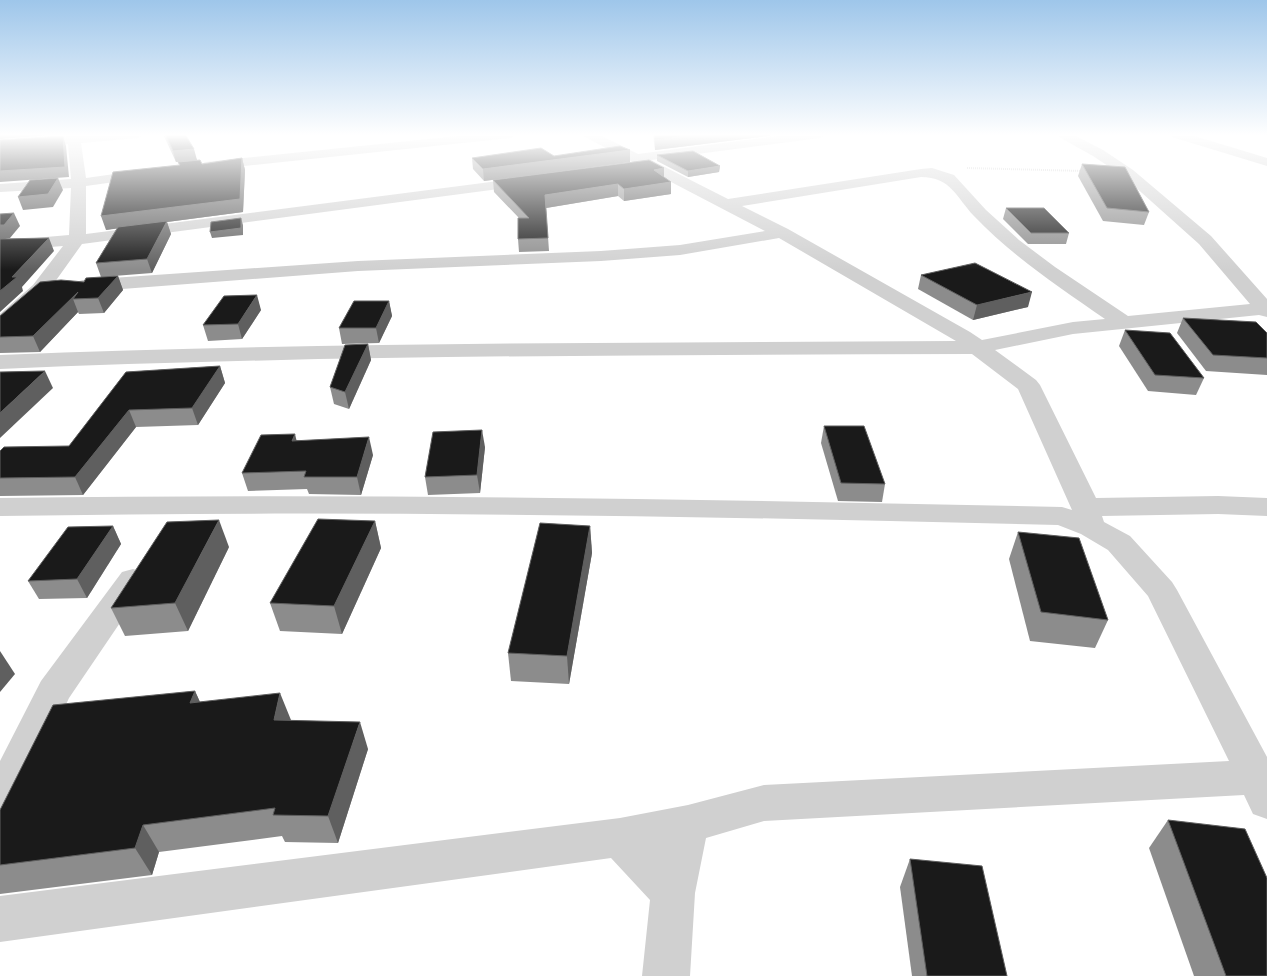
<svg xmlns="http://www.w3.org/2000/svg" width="1267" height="976" font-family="Helvetica,sans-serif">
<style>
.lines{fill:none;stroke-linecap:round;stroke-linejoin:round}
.path{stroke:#cdcdcd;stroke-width:2;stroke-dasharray:1 1;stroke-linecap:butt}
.minor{fill:#d0d0d0;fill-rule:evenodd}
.wall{fill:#8c8c8c}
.shaded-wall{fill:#5f5f5f}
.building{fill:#1a1a1a;stroke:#5f5f5f}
</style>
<rect width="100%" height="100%" fill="#fff"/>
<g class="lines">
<path class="path" d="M967,168L1084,171"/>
<g class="minor">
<path d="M67,134H79L80,135L144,134L138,138L81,143L86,178L150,169L155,170L157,173L155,176L150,177L86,186V234L529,177L534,178L536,181L534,184L529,185L82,244L47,293L7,329L0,331V314L33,285L63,246L0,251V241L69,235L71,188L0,192V184L71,179L68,144L0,148V140L67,136Z"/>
<path d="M477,134H517L511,138L205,170L198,166L205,162Z"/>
<path d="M583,134H598L638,154L793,134H826L820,138L651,160L728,199L921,169L932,168L954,175L986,210L1019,240L1055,267L1128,316L1250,304L1199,244L1123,176L1093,156L1059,137L1057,134H1072L1103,150L1133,170L1211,236L1267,299V317L1259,315L1073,334L995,350L1036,380L1040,385L1096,498L1218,496L1267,498V516L1218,514L1102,516L1104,522L1130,536L1172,582L1177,590L1267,757V819L1253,814L1244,795L764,821L706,838L695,893L690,976H642L650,900L611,858L0,942V896L620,818L688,805L764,785L1229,761L1148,596L1108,550L1081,534L1058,525C706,516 353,510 0,516V498C354,493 708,499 1062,507L1072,510L1018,389L972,354C648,355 324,355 0,369V355C318,342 637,343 956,341L779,238L680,255L601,261L358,271L83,292L76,290L73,286L76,282L83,280L358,261L601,251L680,245L765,231L585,137ZM921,177C951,177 956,197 974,216C1012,256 1059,287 1105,319L1073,322L982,340L970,332L788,229L742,206Z"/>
<path d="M1170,134H1188L1267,158V166L1172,137Z"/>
<path d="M133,569L144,572L149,580L69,698L14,814L0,819V761L41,681L122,572Z"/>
</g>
</g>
<g class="wall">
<path d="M163,134H185L197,160L202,164L242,158L245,170L243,212L167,222L171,234L152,273L101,277L96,263L117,228L106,230L179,165L178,162H176Z"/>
<path d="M653,134H783L655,150Z"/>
<path d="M630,150V162L484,181L473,169L472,158L554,156Z"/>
<path d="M657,155L720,166L719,172L688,177L657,161Z"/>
<path d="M1082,164L1149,212L1144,225L1103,221L1078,176Z"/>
<path d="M664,168V177L671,182V194L624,201L618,196L546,208L549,251L519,252L518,239L519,218L494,192L493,180Z"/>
<path d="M1006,208L1069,233L1066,244H1028L1003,219Z"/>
<path d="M921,275L1028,307L973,320L918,289Z"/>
<path d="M118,276L123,290L104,313L79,314L78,312L40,352L0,353V316L84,282Z"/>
<path d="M389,301L392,316L379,343L342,344L339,328Z"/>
<path d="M261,310L242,339L208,341L203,325Z"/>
<path d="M1183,318L1267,333V375L1206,371L1177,333Z"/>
<path d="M1125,330L1204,378L1196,395L1148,391L1119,346Z"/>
<path d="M368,344L371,360L349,409L334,404L330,387Z"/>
<path d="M220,366L225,383L198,425L136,427L83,495L0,496V451L69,446L126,372Z"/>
<path d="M824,426L885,484L882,502L838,501L821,443Z"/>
<path d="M296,440L373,455L361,495L309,494L307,489L248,491L242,473Z"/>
<path d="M485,447L480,493L428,495L425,477Z"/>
<path d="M375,521L381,548L342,634L280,631L270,603Z"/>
<path d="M113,526L121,544L87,598L39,599L28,581Z"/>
<path d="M590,526L592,553L569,684L511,681L508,653Z"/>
<path d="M1018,532L1108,620L1095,648L1030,641L1009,559Z"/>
<path d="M229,547L188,631L125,636L111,608Z"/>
<path d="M195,691L200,702L290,721L368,749L338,843L285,842L282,836L159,852L152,875L0,894V810Z"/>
<path d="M1168,820L1267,976H1194L1149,848Z"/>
<path d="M910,859L1007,976H912L900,887Z"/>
</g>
<g class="shaded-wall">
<path d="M0,134H66L0,139Z"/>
<path d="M704,134H783L655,150V140Z"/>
<path d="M63,136L66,146L69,177L0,182V171Z"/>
<path d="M194,149L197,160L176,162L173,151Z"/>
<path d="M630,150V162L484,181L483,169Z"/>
<path d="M242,158L245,170L243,212L167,222L171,234L152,273L147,259L167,222L106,230L101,216Z"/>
<path d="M720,166L719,172L688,177V171Z"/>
<path d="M664,168V180L654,170Z"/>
<path d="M58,178L63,190L53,207L23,210L18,197Z"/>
<path d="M671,182V194L624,201V189Z"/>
<path d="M618,184V196L546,208L545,195Z"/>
<path d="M14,213L20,226L10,238L0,240V225Z"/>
<path d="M241,218L243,225V235L212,238L210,232Z"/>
<path d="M49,238L54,251L22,287L23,291L0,312V291L12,277Z"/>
<path d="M118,276L123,290L104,313L98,298Z"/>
<path d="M78,292L73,299L78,312L40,352L33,336Z"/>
<path d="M1032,292L1028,307L973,320L977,305Z"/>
<path d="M257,295L261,310L242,339L238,324Z"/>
<path d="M389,301L392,316L379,343L376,328Z"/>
<path d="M368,344L371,360L349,409L345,392Z"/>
<path d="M220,366L225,383L198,425L192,408Z"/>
<path d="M45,371L53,388L0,438V413Z"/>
<path d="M129,410L136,427L83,495L75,477Z"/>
<path d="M482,430L485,447L480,493L477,475Z"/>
<path d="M295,434L299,451L292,441Z"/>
<path d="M369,437L373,455L361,495L357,477Z"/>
<path d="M219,520L229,547L188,631L175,603Z"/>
<path d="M375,521L381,548L342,634L334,606Z"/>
<path d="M113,526L121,544L87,598L77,579Z"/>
<path d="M590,526L592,553L569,684L567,656Z"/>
<path d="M0,651L15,674L0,692Z"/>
<path d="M195,691L207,718L190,703Z"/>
<path d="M280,693L291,720L284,748L274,720Z"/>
<path d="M360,722L368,749L338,843L328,816Z"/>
<path d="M143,825L159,852L152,875L135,848Z"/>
</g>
<g class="building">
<path d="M165,134H185L194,149L173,151Z"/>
<path d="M654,134H704L655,140Z"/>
<path d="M63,136L65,167L0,171V140Z"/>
<path d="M620,146L630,150L483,169L472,158L541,148L554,156Z"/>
<path d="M693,151L720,166L688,171L657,155Z"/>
<path d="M242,158L240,199L101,216L113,172L180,165L178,162L200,160L202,164Z"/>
<path d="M649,160L664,168L654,170L671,182L624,189L618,184L545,195L548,238L518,239V218H529L493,180Z"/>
<path d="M1082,164L1125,167L1149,212L1107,208Z"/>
<path d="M58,178L48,194L18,197L30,180Z"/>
<path d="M1006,208H1044L1069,233H1031Z"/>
<path d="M14,213L4,225H0V214Z"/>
<path d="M241,218V228L210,232L211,222Z"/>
<path d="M167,221L147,259L96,263L118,227Z"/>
<path d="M49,238L12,277H17L0,291V239Z"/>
<path d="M975,263L1032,292L977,305L921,275Z"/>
<path d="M118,276L98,298L73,299L78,292L33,336L0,337V316L40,282L61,280L84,282L86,278Z"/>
<path d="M257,295L238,324L203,325L224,296Z"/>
<path d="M354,301H389L376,328H339Z"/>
<path d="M1183,318L1256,322L1267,333V358L1213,355Z"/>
<path d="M1125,330L1170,333L1204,378L1155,375Z"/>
<path d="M368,344L345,392L330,387L345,345Z"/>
<path d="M220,366L192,408L129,410L75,477L0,478V451L4,447L69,446L126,372Z"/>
<path d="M45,371L0,413V372Z"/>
<path d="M824,426H864L885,484L841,483Z"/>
<path d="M482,430L477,475L425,477L433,432Z"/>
<path d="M295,434L292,441L369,437L357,477H304L306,471L242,473L261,435Z"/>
<path d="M318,519L375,521L334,606L270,603Z"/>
<path d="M219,520L175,603L111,608L167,522Z"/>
<path d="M540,523L590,526L567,656L508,653Z"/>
<path d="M113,526L77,579L28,581L68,527Z"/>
<path d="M1018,532L1079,538L1108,620L1041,612Z"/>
<path d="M195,691L190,703L280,693L274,720L360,722L328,816L273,815L275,808L143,825L135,848L0,865V810L53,705Z"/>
<path d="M1168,820L1245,829L1267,878V976H1226Z"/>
<path d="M910,859L982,866L1007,976H927Z"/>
</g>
<linearGradient id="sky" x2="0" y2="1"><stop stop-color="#9ec6ea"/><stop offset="0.5" stop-color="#fff"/><stop offset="1" stop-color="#fff" stop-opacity="0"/></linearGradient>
<rect width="1267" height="270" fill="url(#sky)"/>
</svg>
